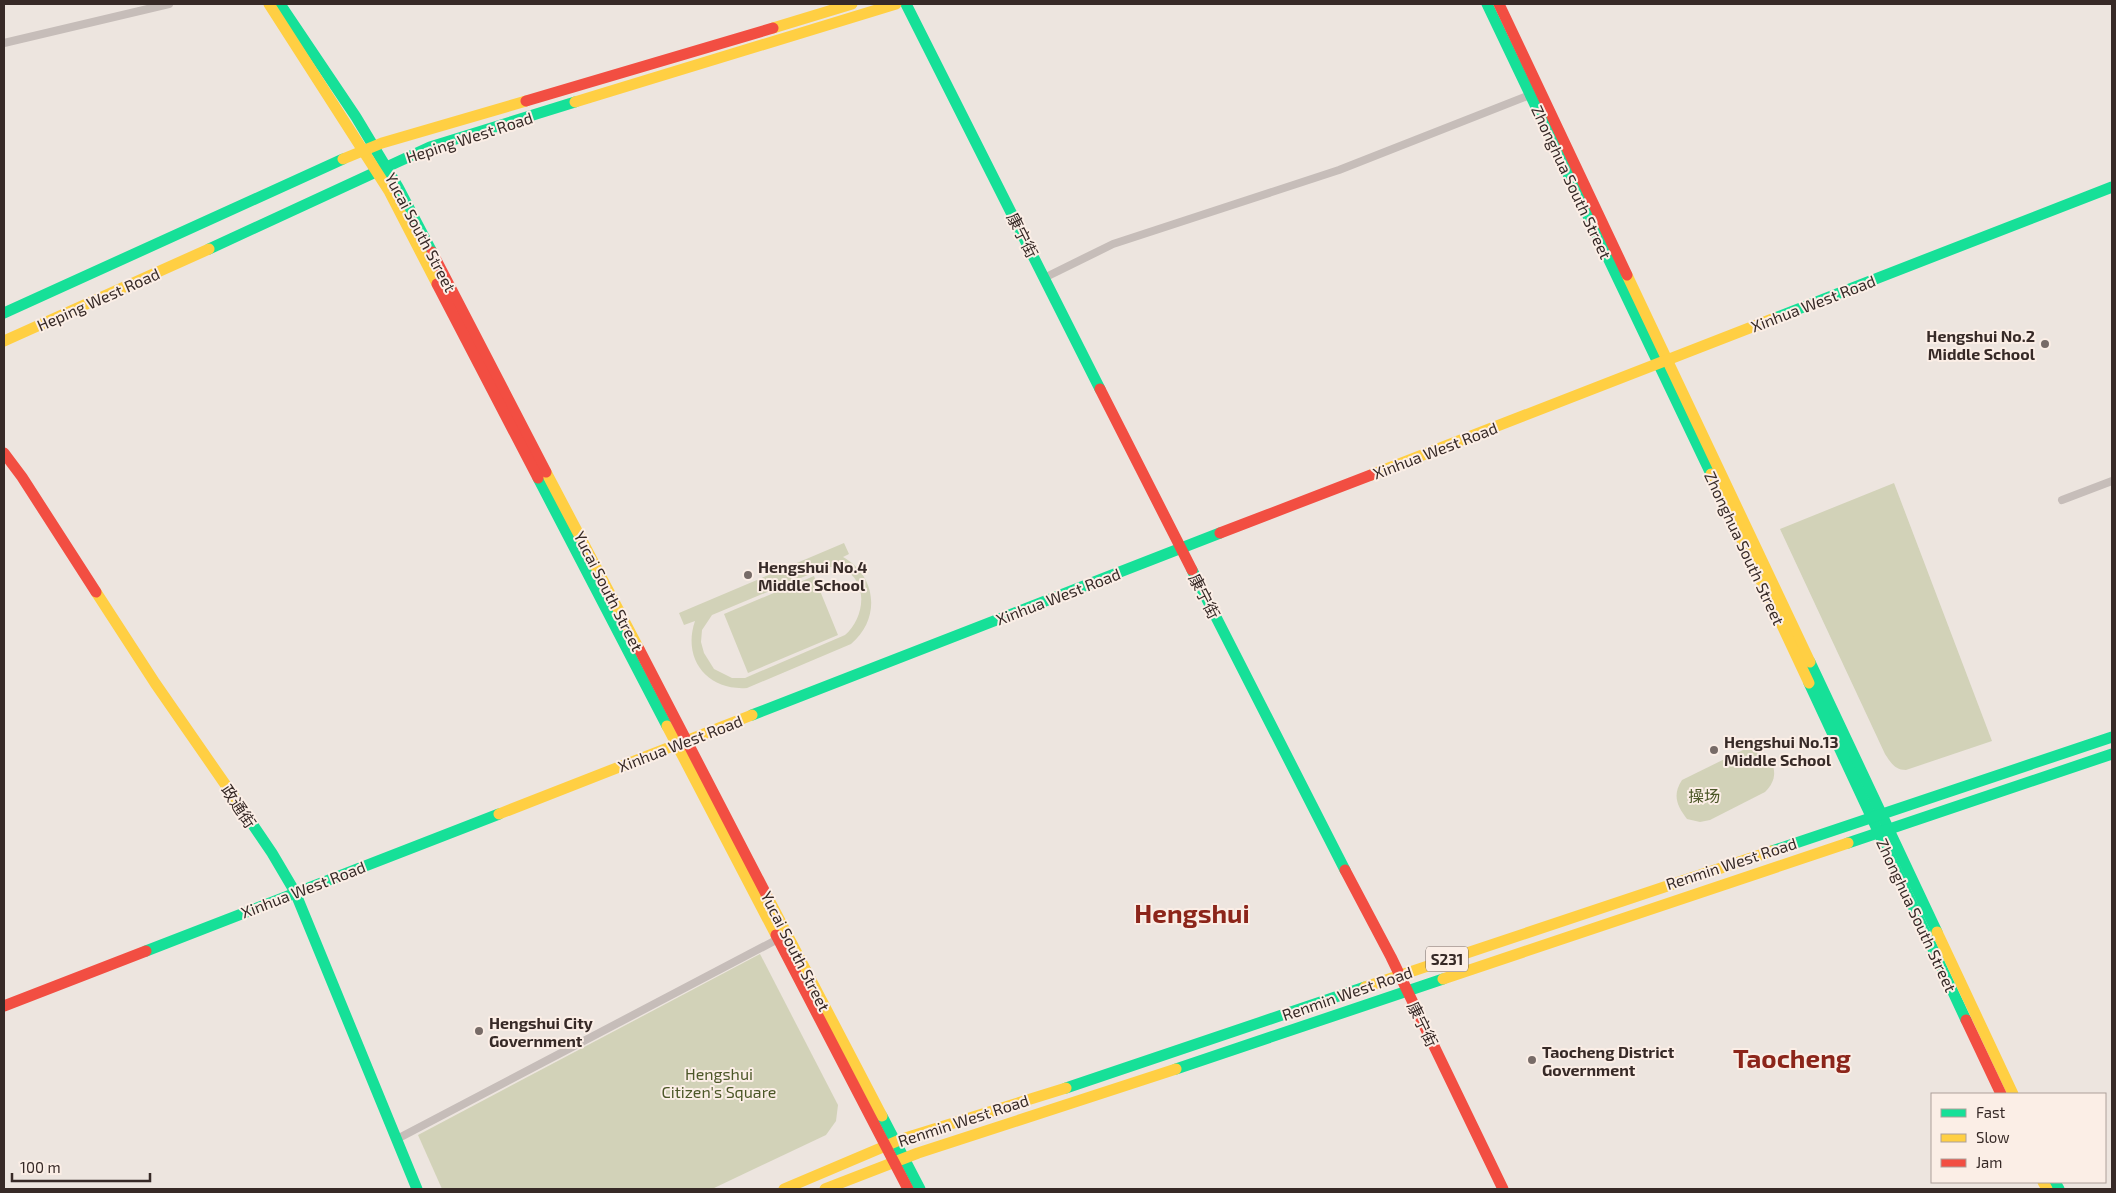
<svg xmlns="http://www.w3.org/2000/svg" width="2116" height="1193" font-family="'Exo 2','Noto Sans SC',sans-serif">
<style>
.green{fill:#d2d2b8;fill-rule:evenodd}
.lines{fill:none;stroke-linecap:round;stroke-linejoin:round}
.street{stroke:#c6bdb9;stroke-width:8}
.fast{stroke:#16e098;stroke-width:11}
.slow{stroke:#ffcf43;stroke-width:11}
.jam{stroke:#f24e42;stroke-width:11}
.poi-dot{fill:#776b67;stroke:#fbeee6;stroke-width:2}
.labels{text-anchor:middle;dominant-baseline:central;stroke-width:4;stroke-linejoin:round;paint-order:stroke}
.shield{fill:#fbeee6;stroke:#726560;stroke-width:1}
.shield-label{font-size:15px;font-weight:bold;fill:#372a27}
.street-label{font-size:16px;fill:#372a27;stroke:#fbeee6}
.poi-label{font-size:16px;font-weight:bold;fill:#372a27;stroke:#fbeee6;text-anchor:start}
.park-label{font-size:16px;fill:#4c5728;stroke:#fbeee6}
.town-label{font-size:26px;font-weight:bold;fill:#8c251a;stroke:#fbeee6}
</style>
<rect width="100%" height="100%" fill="#ede5df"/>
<g class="green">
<path d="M1894,483L1992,741L1906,770C1895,770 1891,763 1885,754L1780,529Z"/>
<path d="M844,543L849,554L843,557C877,576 881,619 851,644L747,688C707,691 682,659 695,621L684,625L679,613ZM827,567C832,567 839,567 843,569C870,582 864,619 845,635L745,678H732L714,669L704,653L701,642L702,630L712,615Z"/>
<path d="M814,576L838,635L748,673L724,614Z"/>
<path d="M1745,749L1758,751L1770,759C1777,772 1775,782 1765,792L1710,820L1700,822L1687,819C1677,806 1672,795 1682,780Z"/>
<path d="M760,954L838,1105L836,1121L826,1135L712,1189H442L418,1135Z"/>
</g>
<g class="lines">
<g class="street">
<path d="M4,43L169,4"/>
<path d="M1044,278L1113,244L1339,170L1530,95"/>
<path d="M2062,500L2112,481"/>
<path d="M397,1139L778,939"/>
</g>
<g class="fast">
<path d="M280,4L356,117L398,187L432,252"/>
<path d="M906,4L1100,389"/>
<path d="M1487,4L1711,474"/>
<path d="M209,249L430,147L575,102"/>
<path d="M4,313L343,159"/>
<path d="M1775,318L2112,187"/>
<path d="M538,478L667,726"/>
<path d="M1192,570L1345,870"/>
<path d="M1810,662L1937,932"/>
<path d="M1809,683L1966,1020"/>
<path d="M752,715L1220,533"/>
<path d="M234,797L272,853L295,892L417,1189"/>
<path d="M1848,843L2112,754"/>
<path d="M1772,851L2112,737"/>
<path d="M146,951L499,814"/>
<path d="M1176,1069L1443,979"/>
<path d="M1066,1088L1365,987"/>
<path d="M882,1116L920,1189"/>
<path d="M2055,1182L2059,1189"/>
</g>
<g class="slow">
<path d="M269,4L389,191L437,284"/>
<path d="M773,28L852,4"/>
<path d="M575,102L896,4"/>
<path d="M343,159L382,143L526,101"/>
<path d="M1627,275L1810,662"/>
<path d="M4,341L209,249"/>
<path d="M546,472L639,649"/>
<path d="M1711,474L1809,683"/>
<path d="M1371,475L1775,318"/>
<path d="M96,592L155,683L234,797"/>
<path d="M667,726L776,935"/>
<path d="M499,814L752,715"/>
<path d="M766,894L882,1116"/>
<path d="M1937,932L2013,1094"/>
<path d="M1443,979L1848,843"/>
<path d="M1365,987L1772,851"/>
<path d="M2043,1182L2047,1189"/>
<path d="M784,1189L902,1139L1066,1088"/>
<path d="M825,1189L918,1153L1176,1069"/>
</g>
<g class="jam">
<path d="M1499,4L1627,275"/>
<path d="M526,101L773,28"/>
<path d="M432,252L546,472"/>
<path d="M437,284L538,478"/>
<path d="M1100,389L1192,570"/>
<path d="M4,453L22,477L96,592"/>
<path d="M1220,533L1371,475"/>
<path d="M639,649L766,894"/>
<path d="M1345,870L1391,957L1503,1189"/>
<path d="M776,935L908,1189"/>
<path d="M4,1006L146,951"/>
<path d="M1966,1020L2001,1094"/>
</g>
</g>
<g class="poi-dot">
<circle cx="2045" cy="344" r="5"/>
<circle cx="748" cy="575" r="5"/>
<circle cx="1714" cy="750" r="5"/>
<circle cx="479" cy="1031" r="5"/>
<circle cx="1532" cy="1060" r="5"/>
</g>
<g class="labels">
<rect class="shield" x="1426" y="946.5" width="42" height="25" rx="4"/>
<g class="shield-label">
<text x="1447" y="959">S231</text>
</g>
<g class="street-label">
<text transform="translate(469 137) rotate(-18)">Heping West Road</text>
<text transform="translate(1572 182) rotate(65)">Zhonghua South Street</text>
<text transform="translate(421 232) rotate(62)">Yucai South Street</text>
<text transform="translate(1023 235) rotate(63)">康宁街</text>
<text transform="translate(98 299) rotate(-24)">Heping West Road</text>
<text transform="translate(1813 303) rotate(-21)">Xinhua West Road</text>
<text transform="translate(1435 450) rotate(-21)">Xinhua West Road</text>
<text transform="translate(1745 548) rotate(65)">Zhonghua South Street</text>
<text transform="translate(609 591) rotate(63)">Yucai South Street</text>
<text transform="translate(1058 596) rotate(-21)">Xinhua West Road</text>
<text transform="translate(1205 596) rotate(63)">康宁街</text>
<text transform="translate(680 743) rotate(-21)">Xinhua West Road</text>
<text transform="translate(239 806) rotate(56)">政通街</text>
<text transform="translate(1731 863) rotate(-18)">Renmin West Road</text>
<text transform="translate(303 889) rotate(-21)">Xinhua West Road</text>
<text transform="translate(1917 915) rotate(65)">Zhonghua South Street</text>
<text transform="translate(796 951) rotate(63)">Yucai South Street</text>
<text transform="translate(1347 993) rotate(-19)">Renmin West Road</text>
<text transform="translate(1423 1024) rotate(64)">康宁街</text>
<text transform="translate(963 1120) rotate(-18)">Renmin West Road</text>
</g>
<g class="poi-label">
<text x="2035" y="335" text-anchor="end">Hengshui No.2<tspan x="2035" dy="18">Middle School</tspan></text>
<text x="758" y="566">Hengshui No.4<tspan x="758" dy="18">Middle School</tspan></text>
<text x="1724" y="741">Hengshui No.13<tspan x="1724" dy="18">Middle School</tspan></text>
<text x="489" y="1022">Hengshui City<tspan x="489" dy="18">Government</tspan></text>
<text x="1542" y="1051">Taocheng District<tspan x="1542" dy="18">Government</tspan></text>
</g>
<g class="park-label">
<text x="1704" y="795">操场</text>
<text x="719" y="1073">Hengshui<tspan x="719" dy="18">Citizen's Square</tspan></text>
</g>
<g class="town-label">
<text x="1192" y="912">Hengshui</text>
<text x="1792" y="1057">Taocheng</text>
</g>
</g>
<rect width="2116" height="1193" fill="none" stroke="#372a27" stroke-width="10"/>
<rect x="1931" y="1093" width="175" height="90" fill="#fbeee6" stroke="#ada09a"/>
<rect x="1941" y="1109" width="25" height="8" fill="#16e098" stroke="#ada09a"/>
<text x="1976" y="1118" font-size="15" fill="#372a27">Fast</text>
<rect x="1941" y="1134" width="25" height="8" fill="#ffcf43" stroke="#ada09a"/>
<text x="1976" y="1143" font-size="15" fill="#372a27">Slow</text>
<rect x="1941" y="1159" width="25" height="8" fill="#f24e42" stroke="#ada09a"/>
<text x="1976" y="1168" font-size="15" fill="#372a27">Jam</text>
<path d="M12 1173v8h138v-8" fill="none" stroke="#372a27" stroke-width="2.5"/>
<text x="20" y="1173" font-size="15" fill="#372a27" stroke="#fbeee6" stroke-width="4" paint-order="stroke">100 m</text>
</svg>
